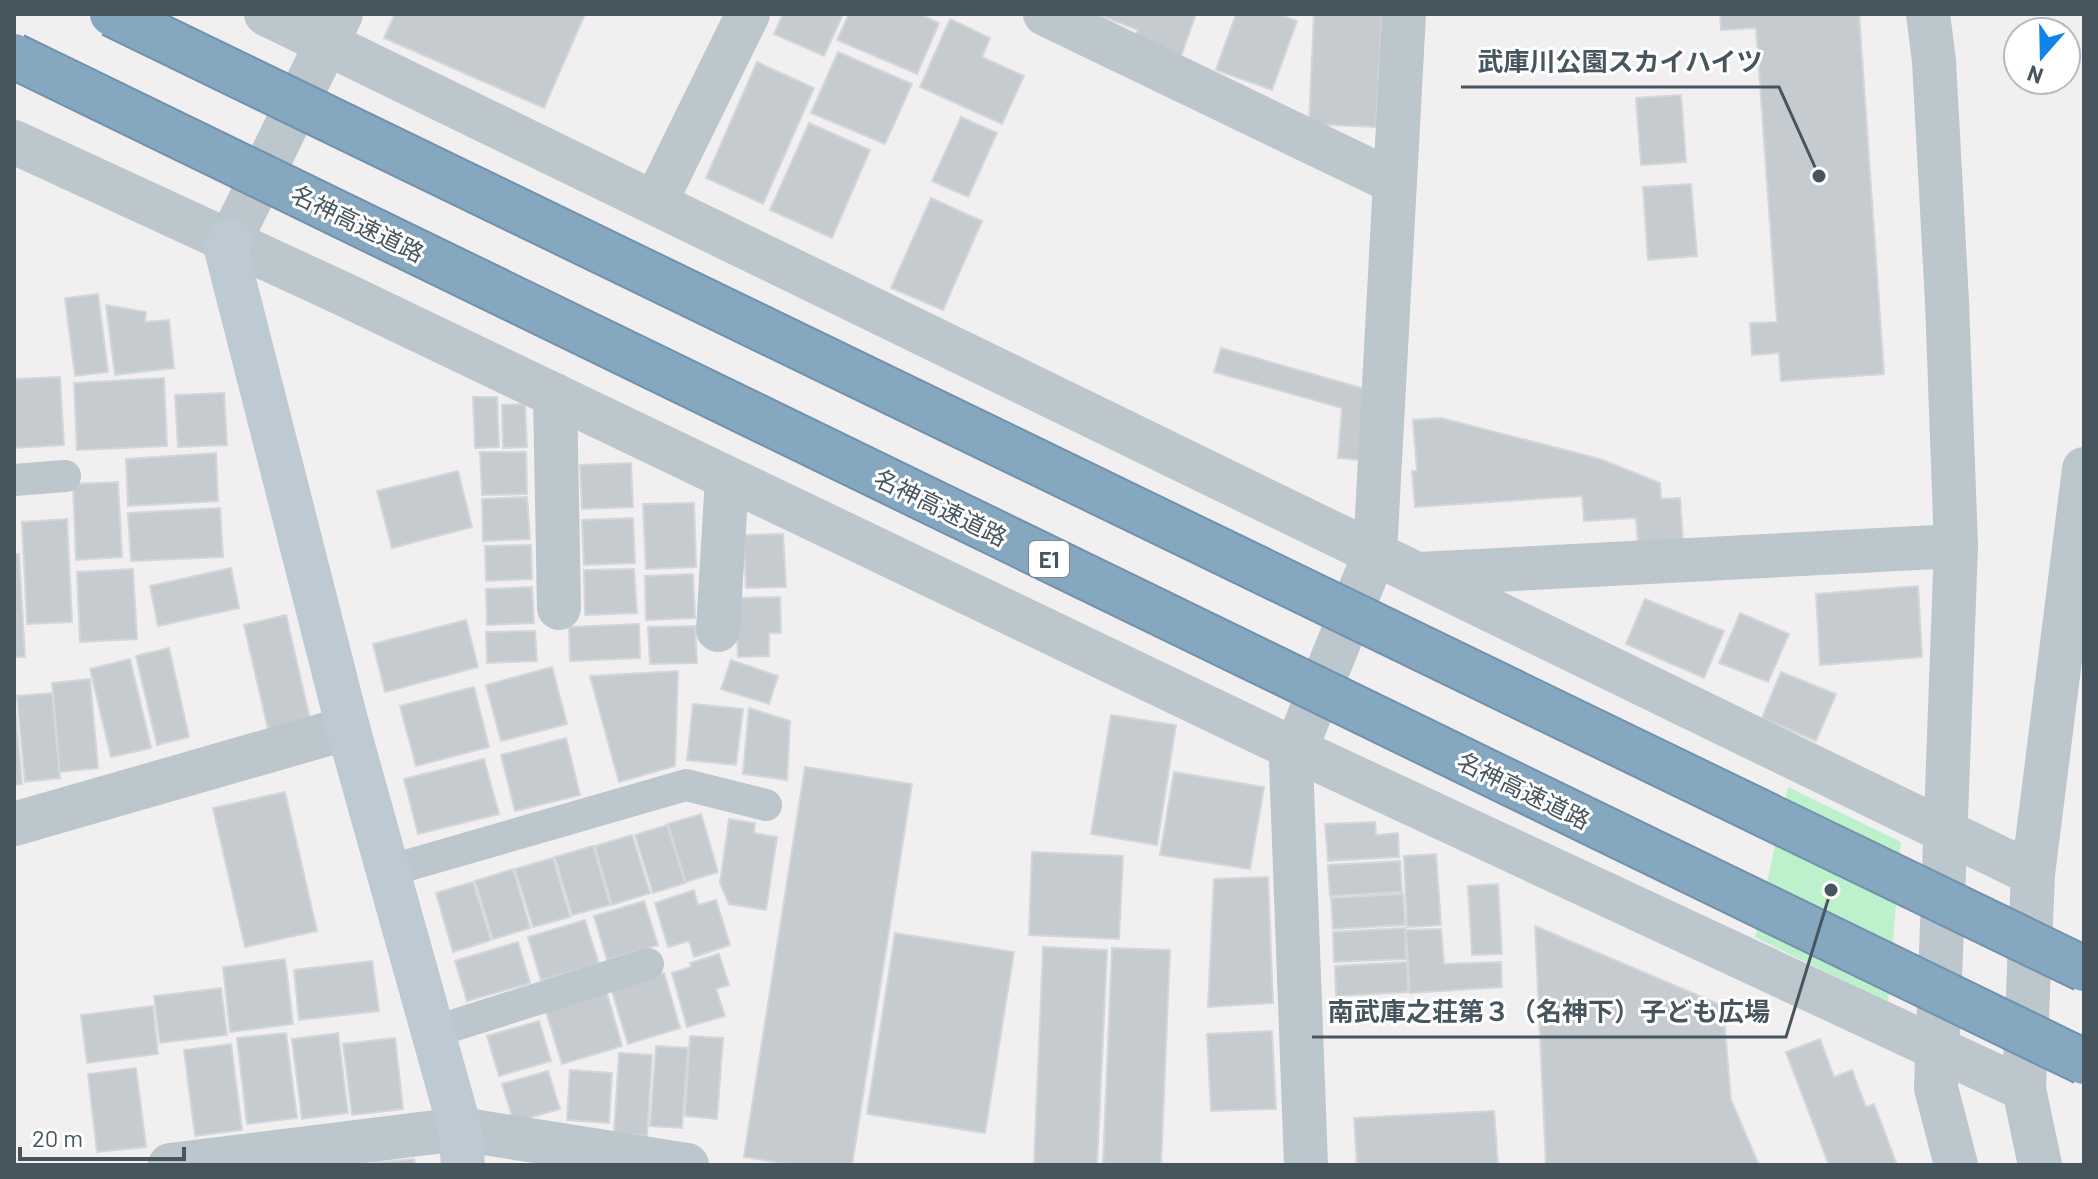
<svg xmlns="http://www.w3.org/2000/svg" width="2098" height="1179" font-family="Barlow,'Noto Sans JP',sans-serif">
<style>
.green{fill:#bdf1cc}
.building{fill:#c6cbcf;stroke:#d3d6db;stroke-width:2}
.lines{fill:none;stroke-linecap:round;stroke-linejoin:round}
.lane{stroke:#bbc6cd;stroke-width:32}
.street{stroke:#bbc6cd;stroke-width:44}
.secondary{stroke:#bdcad4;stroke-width:44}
.highway-bridge-casing{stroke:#7192ac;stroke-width:48;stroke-linecap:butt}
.highway-bridge{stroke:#85a7c0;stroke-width:44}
.labels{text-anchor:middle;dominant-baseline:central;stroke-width:6;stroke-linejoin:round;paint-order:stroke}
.shield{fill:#fff;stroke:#7e888e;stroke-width:2}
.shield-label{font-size:22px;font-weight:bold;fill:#47555e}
.street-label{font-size:24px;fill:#47555e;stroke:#fff}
.leader{fill:none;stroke:#47555e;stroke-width:3}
.callout-dot{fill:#47555e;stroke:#fff;stroke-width:3}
.callout-label{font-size:26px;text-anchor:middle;font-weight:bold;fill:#47555e;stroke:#fff;stroke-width:6;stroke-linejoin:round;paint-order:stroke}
</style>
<rect width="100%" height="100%" fill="#f2eff0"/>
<path class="green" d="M1788,787L1901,842L1888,1003L1755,937Z"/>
<g class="building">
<path d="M395,14H585L544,108L384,38Z"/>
<path d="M783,14H843L824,56L774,34Z"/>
<path d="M849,14H919L939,23L917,74L837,40Z"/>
<path d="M1102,14H1196L1180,59L1133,42L1138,30L1102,16Z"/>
<path d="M1236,14H1279L1297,21L1272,90L1216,70Z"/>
<path d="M1314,14H1382L1376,127L1309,124Z"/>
<path d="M1720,14H1859L1884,374L1781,381L1779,353L1752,355L1750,323L1777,322L1756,28L1721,30Z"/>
<path d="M950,19L990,38L982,57L1024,76L1002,124L920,87Z"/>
<path d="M838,52L912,84L885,144L811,113Z"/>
<path d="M757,62L814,88L763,204L706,178Z"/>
<path d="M1681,95L1686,162L1641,165L1636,98Z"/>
<path d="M961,117L997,133L968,197L932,181Z"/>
<path d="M809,123L870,150L832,238L770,210Z"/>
<path d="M1691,184L1697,256L1648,260L1643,187Z"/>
<path d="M931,198L982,221L943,310L891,288Z"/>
<path d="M98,294L108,372L75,376L65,298Z"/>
<path d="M106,305L146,312L145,322L169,320L174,368L115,375Z"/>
<path d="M1221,348L1365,389L1359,460L1338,458L1342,408L1214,372Z"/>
<path d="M60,377L64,445L14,448V379Z"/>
<path d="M164,378L167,446L77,450L74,383Z"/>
<path d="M224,393L227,445L178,447L175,395Z"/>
<path d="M473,397H497L499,447L475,448Z"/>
<path d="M525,404L527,447L503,448L502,405Z"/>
<path d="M1441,418L1600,459L1660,483L1661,499L1680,498L1683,541L1638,544L1636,518L1584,521L1582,496L1415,507L1412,471H1417L1413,420Z"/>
<path d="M480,452H526L527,494L482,495Z"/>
<path d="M216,453L218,501L128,506L126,459Z"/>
<path d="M631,463L633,507L582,509L580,465Z"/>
<path d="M458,471L472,527L392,548L377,491Z"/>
<path d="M118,482L122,557L76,560L73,484Z"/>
<path d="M527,497L530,539L483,541L482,499Z"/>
<path d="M694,503L696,567L646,569L643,504Z"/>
<path d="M220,508L223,557L131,561L128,513Z"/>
<path d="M633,518L635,563L584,565L582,520Z"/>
<path d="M67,519L72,622L27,624L22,522Z"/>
<path d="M783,534L786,587L746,588L744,535Z"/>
<path d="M531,545L532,579L486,581L485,546Z"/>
<path d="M14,554H19L25,657H14Z"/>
<path d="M231,568L239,608L158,626L150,586Z"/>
<path d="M133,569L137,639L80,642L77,572Z"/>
<path d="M634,569L637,613L585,615L584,570Z"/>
<path d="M693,574L695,618L646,620L645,576Z"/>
<path d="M1918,586L1922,657L1820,665L1816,594Z"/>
<path d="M532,587L534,623L487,625L486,589Z"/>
<path d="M780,597L781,633H769V656L738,657L736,598Z"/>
<path d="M1645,599L1724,631L1704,678L1626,644Z"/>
<path d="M1740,613L1789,634L1768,682L1719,663Z"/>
<path d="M286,615L310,719L268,729L244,625Z"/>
<path d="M466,620L478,667L385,692L373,644Z"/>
<path d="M639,624L640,658L570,661L569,627Z"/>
<path d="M695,626L697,663L650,664L648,627Z"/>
<path d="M535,631L537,661L487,663L486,632Z"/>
<path d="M169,648L189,737L157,745L136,656Z"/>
<path d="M130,659L151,748L111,757L90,669Z"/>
<path d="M731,660L778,676L769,704L721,689Z"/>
<path d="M552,667L567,724L501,741L486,685Z"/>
<path d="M678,671L675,766L619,782L590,676Z"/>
<path d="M1781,672L1836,694L1816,741L1762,718Z"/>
<path d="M90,679L98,768L60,772L52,683Z"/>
<path d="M474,687L489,747L416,766L400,706Z"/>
<path d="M52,693L60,778L25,782L17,696Z"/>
<path d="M14,698L22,784L14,785Z"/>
<path d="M693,704L743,709L736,765L687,760Z"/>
<path d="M749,708L790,721L787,780L743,774Z"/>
<path d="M1111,715L1176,725L1157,845L1091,834Z"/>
<path d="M566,738L580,795L515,811L501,755Z"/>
<path d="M484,759L499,814L418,834L404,779Z"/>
<path d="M805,767L912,784L852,1165H793L744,1157Z"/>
<path d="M1174,772L1264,787L1250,869L1160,855Z"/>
<path d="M285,792L317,931L245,947L213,808Z"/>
<path d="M701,814L718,872L686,882L668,824Z"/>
<path d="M729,819L755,823L754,833L777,837L766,910L729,904L720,883Z"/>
<path d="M1375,822L1376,835L1398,833L1399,857L1328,861L1325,824Z"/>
<path d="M667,825L685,883L653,893L635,835Z"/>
<path d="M632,835L650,893L612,905L595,846Z"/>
<path d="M593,846L610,905L572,915L555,857Z"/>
<path d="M1032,852L1123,856L1119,939L1029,935Z"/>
<path d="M1436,854L1441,925L1407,927L1404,856Z"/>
<path d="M553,858L570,917L533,927L515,869Z"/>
<path d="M1400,861L1402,892L1330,896L1328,865Z"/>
<path d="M513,869L530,928L493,939L475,881Z"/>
<path d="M1268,877L1273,1003L1208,1007L1214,879Z"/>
<path d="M473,882L491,940L453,952L436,893Z"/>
<path d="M1498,884L1502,954L1472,955L1468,886Z"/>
<path d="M694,890L698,905L716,900L730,945L694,957L689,941L668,947L655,903Z"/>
<path d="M1403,894L1405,925L1333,929L1331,898Z"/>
<path d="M644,901L658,945L607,960L594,916Z"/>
<path d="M585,920L599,964L541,980L528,937Z"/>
<path d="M1535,926L1723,1006L1731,1100L1759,1165H1546Z"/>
<path d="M1405,928L1406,959L1334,962L1333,932Z"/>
<path d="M1441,929L1444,964L1501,962L1502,987L1410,993L1406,930Z"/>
<path d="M895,933L1014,952L985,1133L867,1114Z"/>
<path d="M518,942L530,983L467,1001L455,961Z"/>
<path d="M1043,947L1107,950L1097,1165H1034Z"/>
<path d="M1112,948L1170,950L1161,1165H1103Z"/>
<path d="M719,954L729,985L716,989L725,1016L687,1027L672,973L691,967L690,963Z"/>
<path d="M285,959L293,1024L230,1032L223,967Z"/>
<path d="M372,961L379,1011L299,1020L294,970Z"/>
<path d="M1407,962L1408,992L1336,996L1335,966Z"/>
<path d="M664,973L680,1028L628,1044L611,988Z"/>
<path d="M221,988L227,1035L160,1043L154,996Z"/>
<path d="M606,990L622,1046L562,1064L545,1008Z"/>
<path d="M153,1006L158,1054L87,1063L81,1015Z"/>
<path d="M539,1021L551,1061L499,1076L487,1036Z"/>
<path d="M1272,1031L1276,1109L1211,1111L1207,1034Z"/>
<path d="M286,1033L297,1118L247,1124L237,1038Z"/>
<path d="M338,1033L348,1113L302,1119L292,1039Z"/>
<path d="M690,1036L723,1038L717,1119L685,1116Z"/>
<path d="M395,1038L403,1109L352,1115L343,1044Z"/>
<path d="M1820,1039L1834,1077L1852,1070L1866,1107L1874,1104L1897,1165H1829L1786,1052Z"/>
<path d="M231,1044L242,1130L195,1136L184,1050Z"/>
<path d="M656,1046L688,1048L682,1128L650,1126Z"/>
<path d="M619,1053L652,1055L647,1136L614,1133Z"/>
<path d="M136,1068L146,1147L97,1152L88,1074Z"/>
<path d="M570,1070L612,1073L609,1123L567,1120Z"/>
<path d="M548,1071L560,1109L514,1122L502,1084Z"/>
<path d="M1494,1111L1498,1165H1357L1354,1118Z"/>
<path d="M414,1159L415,1165H373V1163Z"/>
</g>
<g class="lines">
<g class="lane">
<path d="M14,480L65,476"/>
<path d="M388,871L686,785L766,805"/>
<path d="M433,1032L648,964"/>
</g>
<g class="street">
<path d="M266,14L2033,874"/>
<path d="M1045,14L1394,182"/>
<path d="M1928,14L1934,61L1947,302L1956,546L1936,1088L1956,1165"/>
<path d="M14,142L339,292L1294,749L2024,1089"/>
<path d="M655,203L748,14"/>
<path d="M230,241L341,14"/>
<path d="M555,395L559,608"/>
<path d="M1419,574L1956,546"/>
<path d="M718,630L727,478"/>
<path d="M14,824L348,728"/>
<path d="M170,1165L460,1129L687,1165"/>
<path d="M1306,1165L1291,761L1375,553L1404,14"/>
<path d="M2040,1165L2024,1089L2033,874L2084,469"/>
</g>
<path class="secondary" d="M230,241L226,249L348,728L460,1129L463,1165"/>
<g class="highway-bridge-casing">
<g id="highway-bridge">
<path d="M112,14L2084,969"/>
<path d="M14,56L2084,1062"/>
</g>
</g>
<use href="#highway-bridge" class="highway-bridge"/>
</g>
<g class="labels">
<rect class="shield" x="1029" y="541" width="40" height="36" rx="6"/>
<g class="shield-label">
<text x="1049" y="559">E1</text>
</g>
<g class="street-label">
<text transform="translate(358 223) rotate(26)">名神高速道路</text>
<text transform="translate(941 507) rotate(26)">名神高速道路</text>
<text transform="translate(1524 790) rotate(26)">名神高速道路</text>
</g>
</g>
<path class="leader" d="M1819 176L1779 87H1461M1831 890L1786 1037H1312"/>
<g class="callout-dot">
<circle cx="1819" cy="176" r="8"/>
<circle cx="1831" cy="890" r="8"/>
</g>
<g class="callout-label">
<text x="1620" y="71">武庫川公園スカイハイツ</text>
<text x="1549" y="1021">南武庫之荘第３（名神下）子ども広場</text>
</g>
<rect width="2098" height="1179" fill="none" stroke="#47555e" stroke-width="32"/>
<g transform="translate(2042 56) rotate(200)"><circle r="38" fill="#ffffff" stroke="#b5bbbf" stroke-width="2"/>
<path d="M0-6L14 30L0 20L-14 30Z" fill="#1183ea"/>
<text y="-12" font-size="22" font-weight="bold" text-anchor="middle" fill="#47555e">N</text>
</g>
<path d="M20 1147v12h164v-12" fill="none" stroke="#47555e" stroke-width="4"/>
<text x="32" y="1147" font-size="24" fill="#47555e" stroke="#ffffff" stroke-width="6" paint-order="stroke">20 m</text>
</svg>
